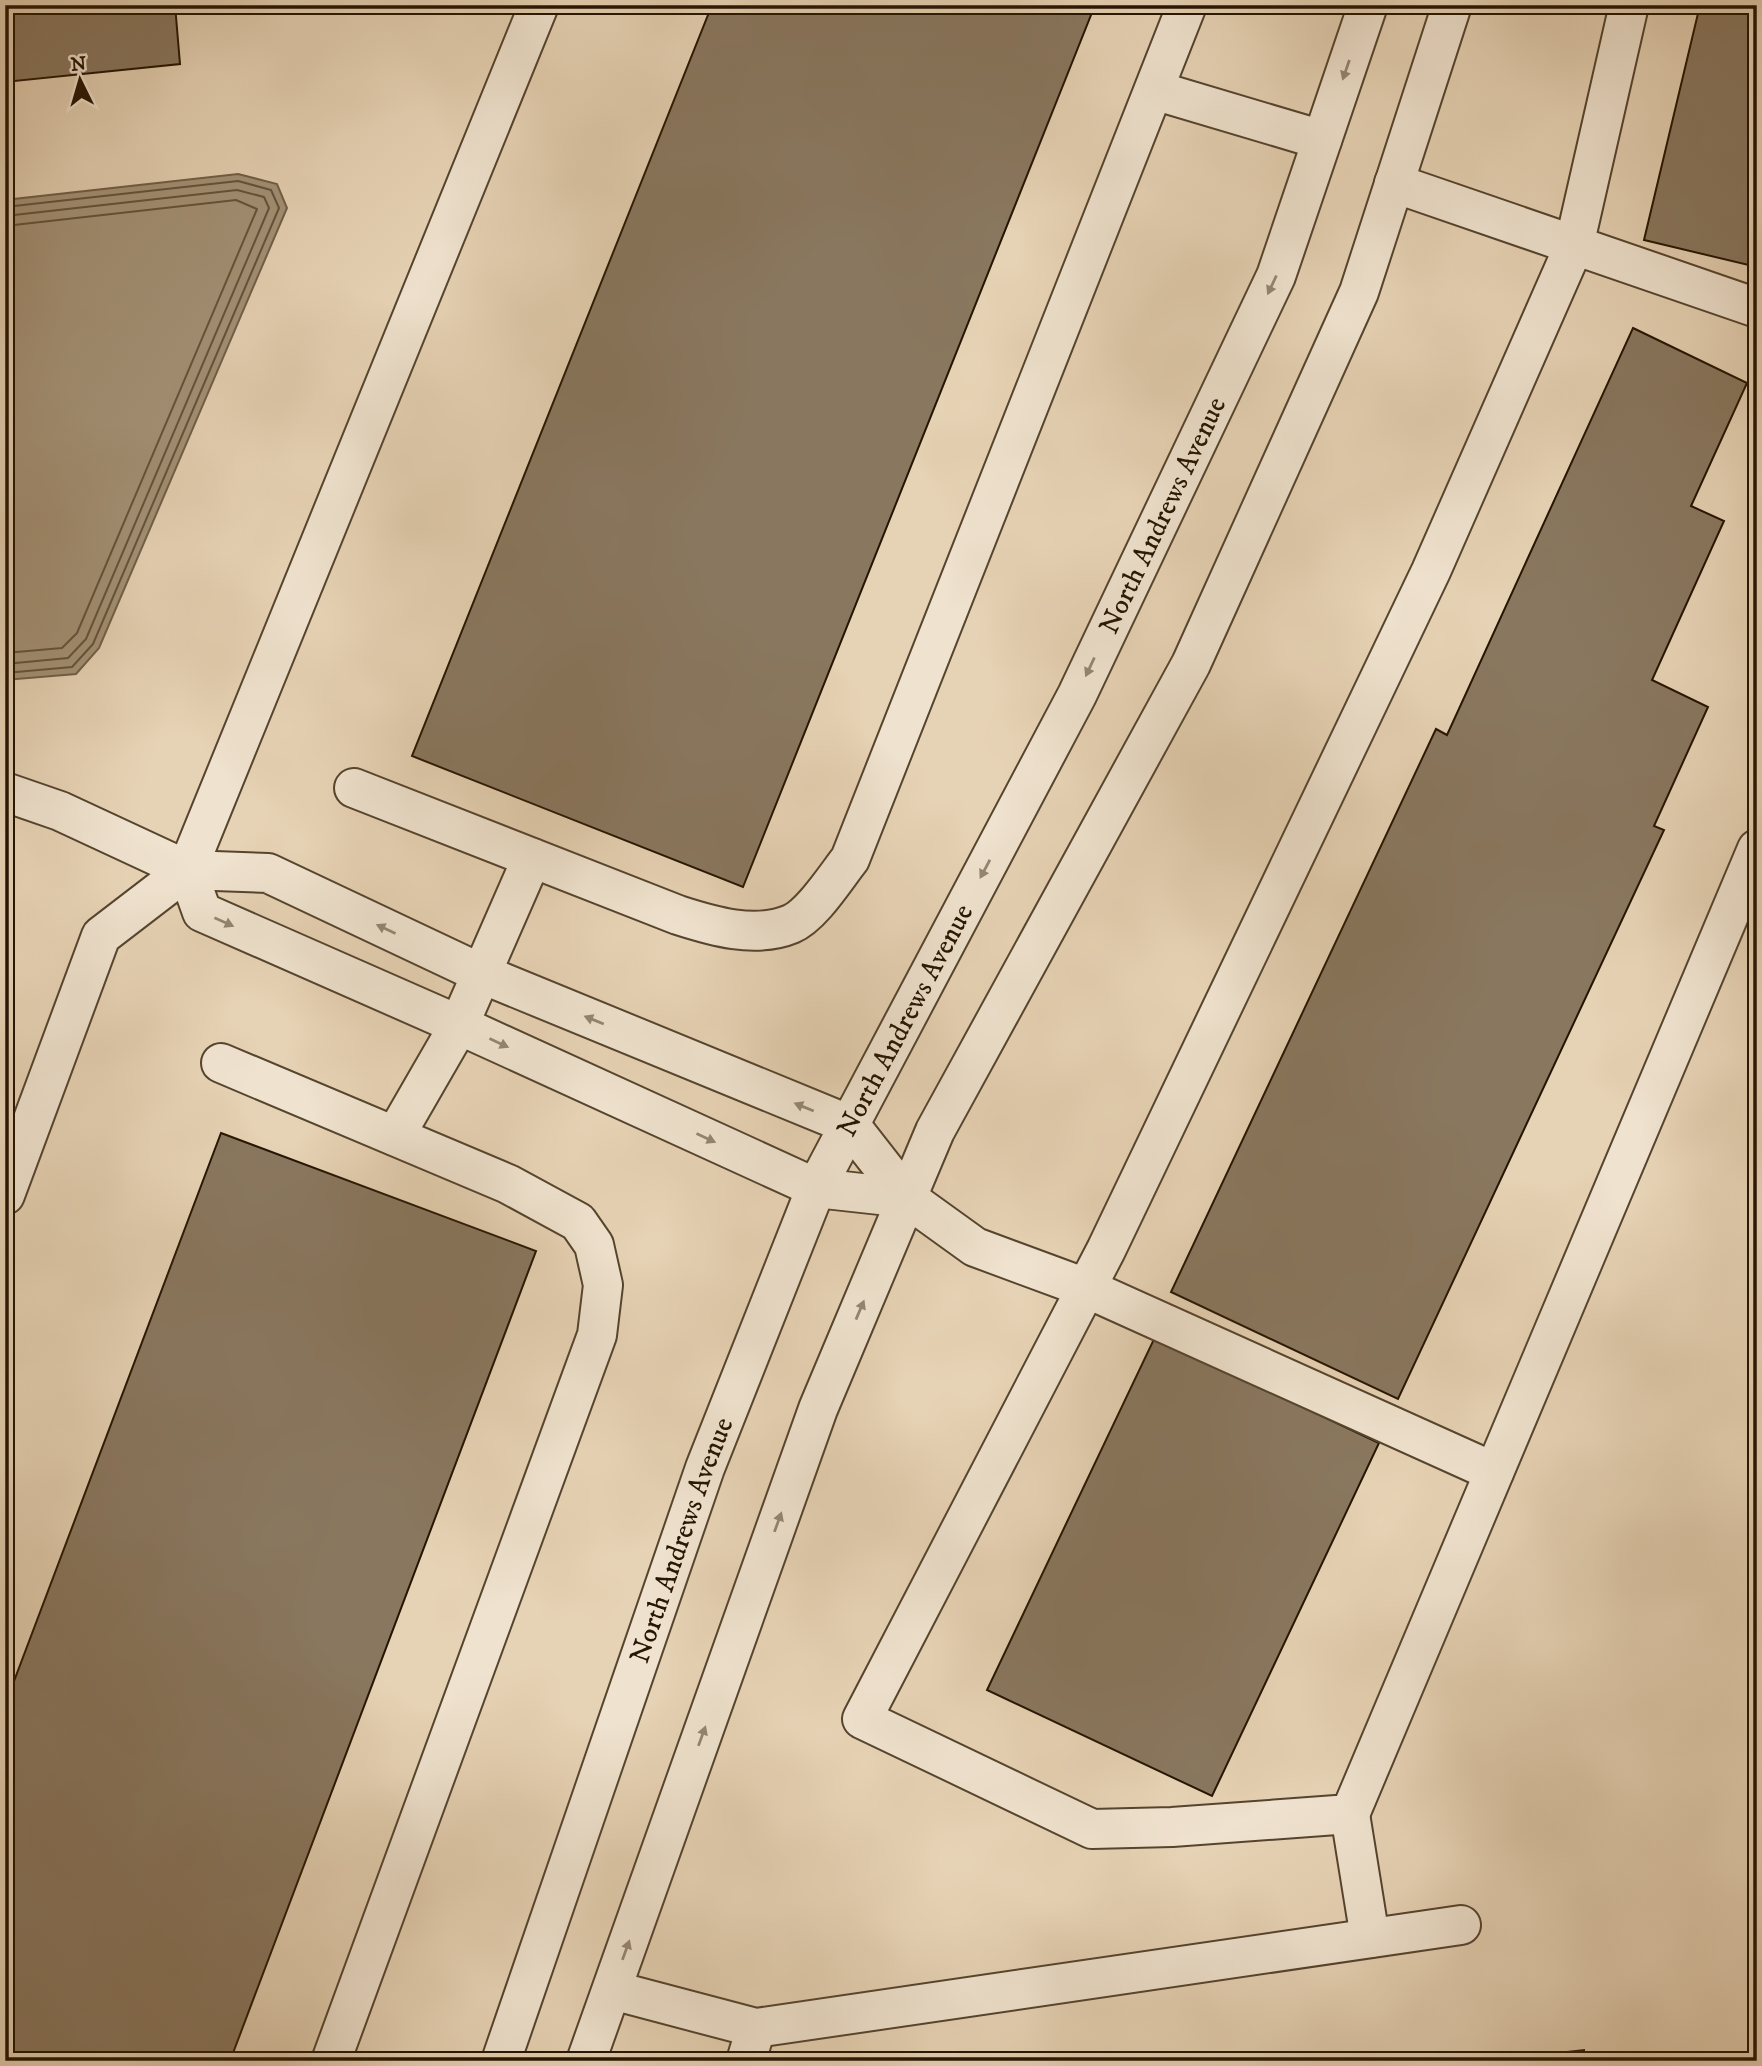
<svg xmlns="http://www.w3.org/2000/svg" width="1762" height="2066" font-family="'IM FELL DW Pica',serif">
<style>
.water{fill:#a49277;stroke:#716048;stroke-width:2}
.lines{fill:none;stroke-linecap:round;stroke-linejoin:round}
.shore{stroke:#64543c;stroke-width:2}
.building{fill:#89775f;stroke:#251502;stroke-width:2}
.minor-casing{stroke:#55442e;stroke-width:42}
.minor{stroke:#efe2ce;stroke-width:38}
.oneway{fill:#948672}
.labels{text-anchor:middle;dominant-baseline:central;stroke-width:6;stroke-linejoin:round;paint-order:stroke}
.street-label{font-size:28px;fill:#251502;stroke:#efe2ce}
</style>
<rect width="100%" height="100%" fill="#e6d2b4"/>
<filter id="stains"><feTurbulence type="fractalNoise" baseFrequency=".00286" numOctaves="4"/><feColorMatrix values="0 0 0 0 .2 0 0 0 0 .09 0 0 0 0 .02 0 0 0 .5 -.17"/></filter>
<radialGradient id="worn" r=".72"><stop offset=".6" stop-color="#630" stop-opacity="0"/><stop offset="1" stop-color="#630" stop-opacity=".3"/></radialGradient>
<path class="water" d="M238,174L277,184L287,208L99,648L76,674L5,680V200Z"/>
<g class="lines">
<g class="shore">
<path d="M5,207L238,181L271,190L279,208L93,644L72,667L5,673"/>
<path d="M5,216L237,190L264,197L269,208L86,639L68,658L5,664"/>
<path d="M5,226L236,200L257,209L77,633L62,648L5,653"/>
</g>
</g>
<g class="building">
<path d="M5,5H175L180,64L5,82Z"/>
<path d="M712,5H1095L743,887L412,756Z"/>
<path d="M1700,5H1757V267L1644,240Z"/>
<path d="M1633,328L1747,383L1691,506L1724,521L1652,680L1708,707L1654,826L1664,830L1398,1399L1171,1292L1436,729L1447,735Z"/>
<path d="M221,1133L536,1251L230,2061H5V1705Z"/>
<path d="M1155,1337L1379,1443L1212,1796L987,1690Z"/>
<path d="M1584,2050L1585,2061H1503V2059Z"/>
</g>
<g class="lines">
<g class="minor-casing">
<g id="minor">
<path d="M1629,5L1574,246L1431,571L1106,1250L862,1719L1092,1829L1172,1827L1350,1814L1757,849"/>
<path d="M1154,90L1322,140"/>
<path d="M1394,183L1757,308"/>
<path d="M354,788L678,915C712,926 755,939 791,924C812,915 835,878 850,859L1187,5"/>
<path d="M5,792L60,811L187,870L268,873L482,974L850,1125L907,1198L975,1247L1086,1288L1494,1472"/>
<path d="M187,870L202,912L459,1025L816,1188L907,1198"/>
<path d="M221,1063L508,1184L578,1222L594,1245L603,1285L597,1335L331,2061"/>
<path d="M395,1136L459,1025L532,858"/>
<path d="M5,1195L101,936L187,870L539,5"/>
<path d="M1350,1814L1370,1938"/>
<path d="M612,1990L756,2028L1461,1925"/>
<path id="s1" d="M501,2061L705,1468L816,1188L1077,695L1276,276L1368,5"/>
<path d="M586,2061L818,1409L935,1131L1191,664L1359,292L1452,5"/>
<path d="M746,2061L756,2028"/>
</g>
</g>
<use href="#minor" class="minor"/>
</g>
<defs><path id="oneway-solid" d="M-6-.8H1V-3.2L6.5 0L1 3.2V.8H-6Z" transform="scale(1.75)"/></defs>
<g class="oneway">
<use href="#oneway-solid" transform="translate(1346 70) rotate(109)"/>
<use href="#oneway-solid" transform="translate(1272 285) rotate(115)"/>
<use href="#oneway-solid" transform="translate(1090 667) rotate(115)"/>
<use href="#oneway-solid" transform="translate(985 869) rotate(118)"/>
<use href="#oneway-solid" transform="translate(224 922) rotate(24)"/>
<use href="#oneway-solid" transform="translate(386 929) rotate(-155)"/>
<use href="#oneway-solid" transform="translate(594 1020) rotate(-158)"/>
<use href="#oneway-solid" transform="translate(499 1043) rotate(25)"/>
<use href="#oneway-solid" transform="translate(804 1107) rotate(-158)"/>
<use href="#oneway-solid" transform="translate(706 1138) rotate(25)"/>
<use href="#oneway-solid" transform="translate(860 1310) rotate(-67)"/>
<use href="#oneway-solid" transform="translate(778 1522) rotate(-70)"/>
<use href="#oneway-solid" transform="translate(702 1736) rotate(-70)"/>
<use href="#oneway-solid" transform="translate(626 1950) rotate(-70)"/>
</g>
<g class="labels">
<g class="street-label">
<text stroke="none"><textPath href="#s1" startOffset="1685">North Andrews Avenue</textPath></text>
<text stroke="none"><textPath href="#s1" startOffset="1118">North Andrews Avenue</textPath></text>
<text stroke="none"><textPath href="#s1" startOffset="551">North Andrews Avenue</textPath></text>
</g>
</g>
<rect width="1762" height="2066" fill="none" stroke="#e6d2b4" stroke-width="28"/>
<rect x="7" y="7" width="1748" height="2052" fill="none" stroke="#251502" stroke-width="3.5"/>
<rect x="14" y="14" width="1734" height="2038" fill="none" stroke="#251502" stroke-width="2"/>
<g transform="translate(80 80) rotate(355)" stroke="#efe2ce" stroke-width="5" paint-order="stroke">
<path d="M0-5L12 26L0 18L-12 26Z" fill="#251502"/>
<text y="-10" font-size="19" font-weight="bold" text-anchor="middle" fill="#251502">N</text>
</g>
<rect width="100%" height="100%" filter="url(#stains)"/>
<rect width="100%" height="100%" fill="url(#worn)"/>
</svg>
